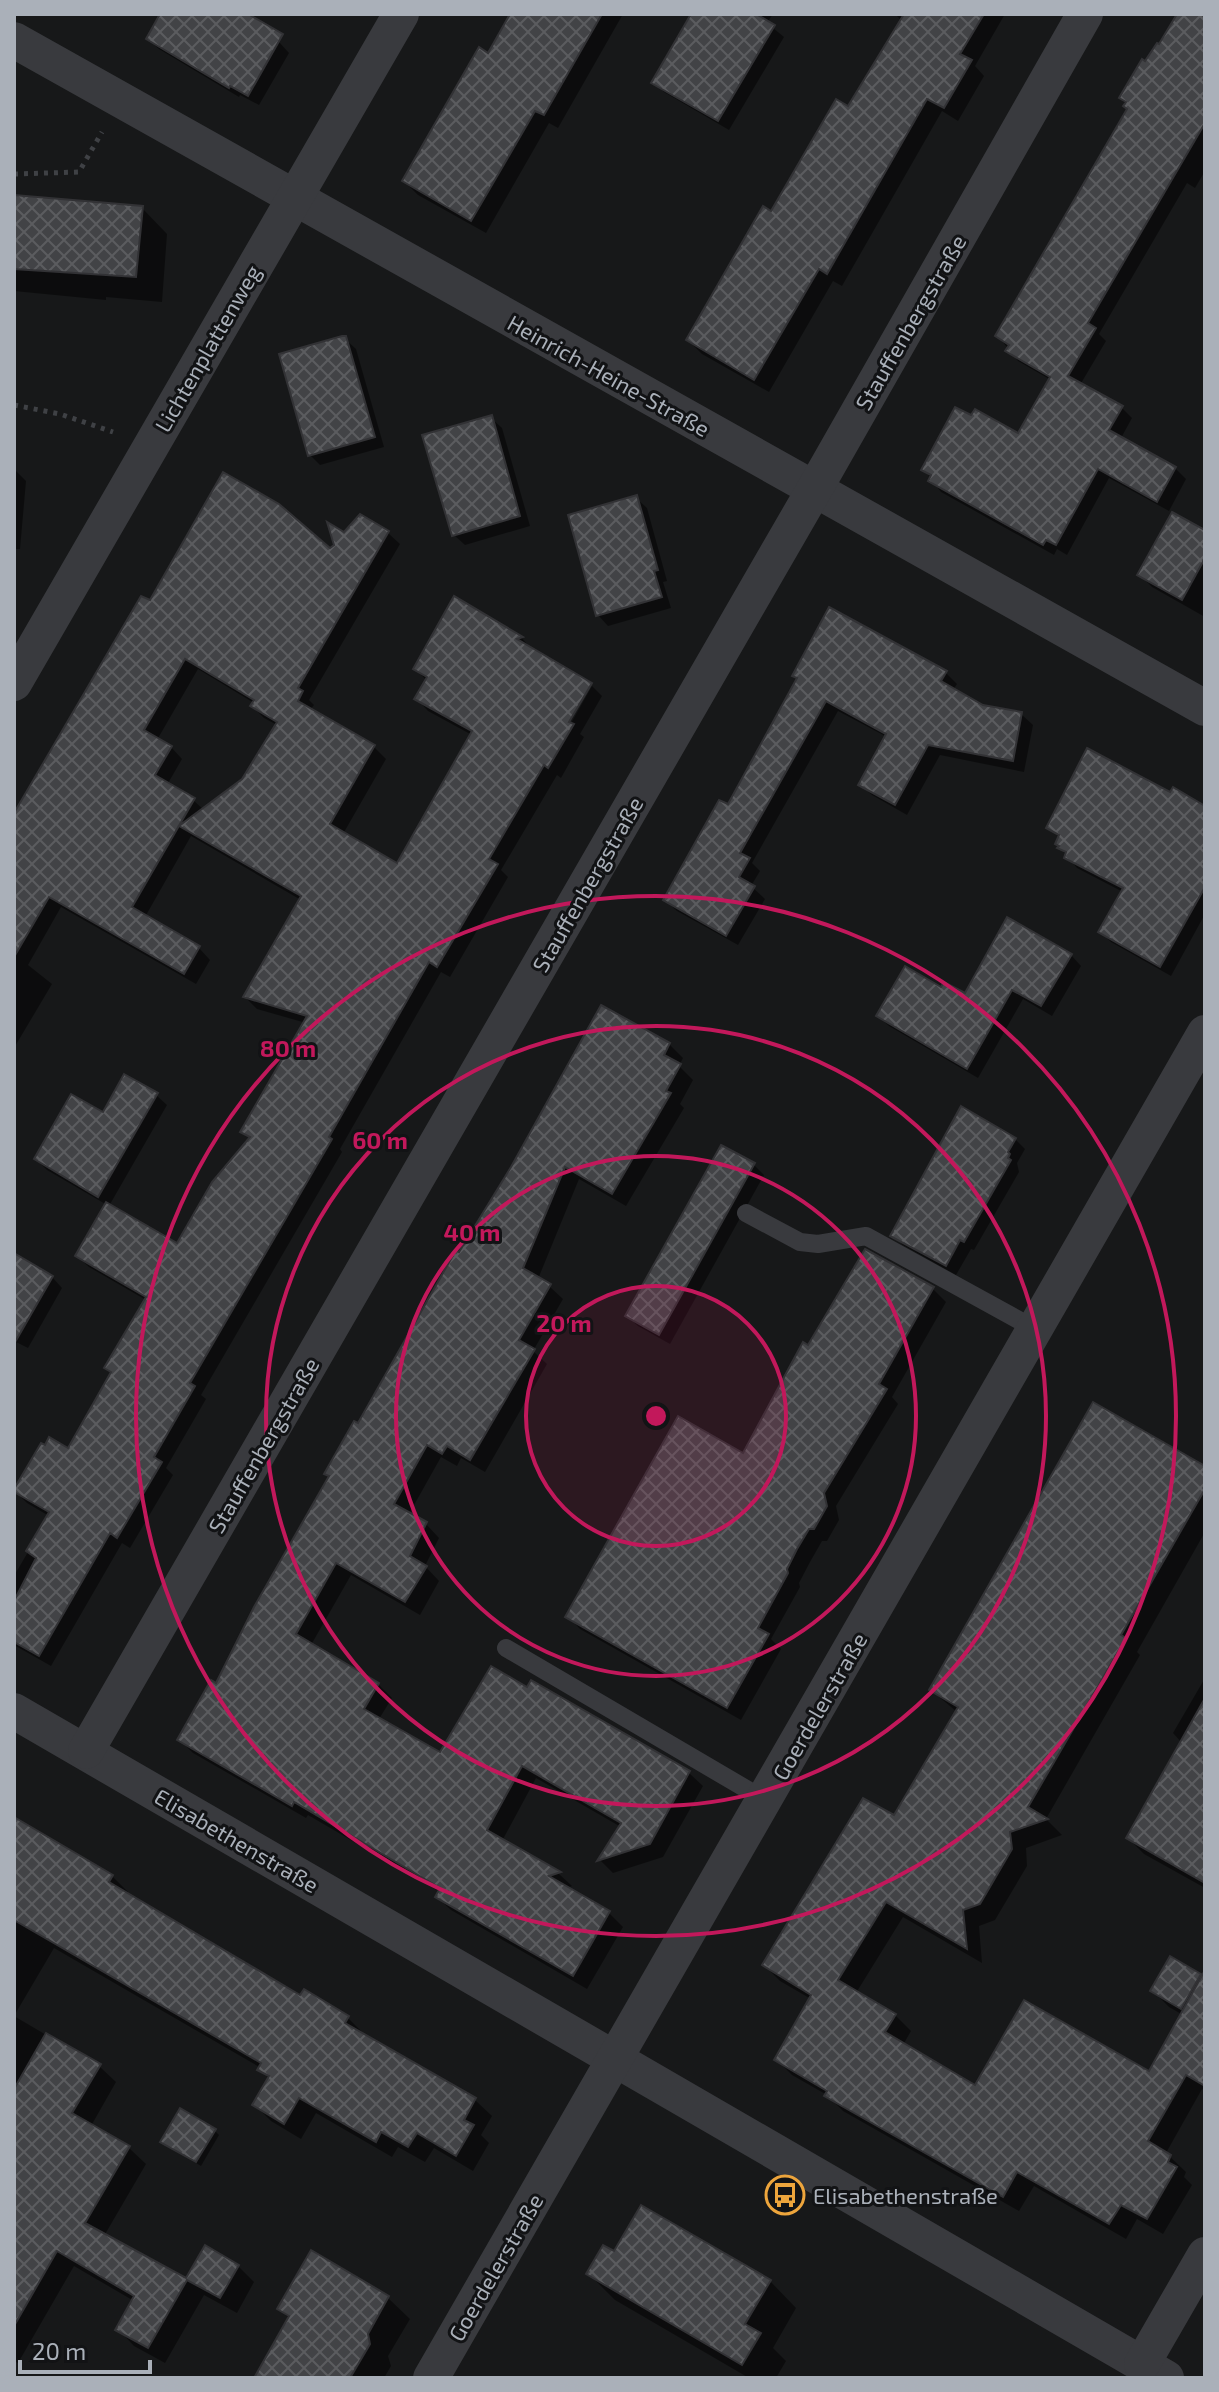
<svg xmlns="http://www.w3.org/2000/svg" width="1219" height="2392" font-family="'Exo 2',sans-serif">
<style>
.shadow{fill:#0007;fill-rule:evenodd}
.building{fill:url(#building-cross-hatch);stroke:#323235;stroke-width:2}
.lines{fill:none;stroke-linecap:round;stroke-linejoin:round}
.path{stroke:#3f4145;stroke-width:5;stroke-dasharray:4 6;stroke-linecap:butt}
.service{stroke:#393a3e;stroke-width:18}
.minor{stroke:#393a3e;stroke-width:36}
.ring{fill:none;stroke:#c2185b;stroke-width:4}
.labels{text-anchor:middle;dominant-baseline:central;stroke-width:6;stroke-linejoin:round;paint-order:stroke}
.street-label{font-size:22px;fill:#aab0b9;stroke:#121315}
.poi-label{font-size:22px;fill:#aab0b9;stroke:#121315;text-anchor:start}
.centre{fill:#c2185b;stroke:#121315;stroke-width:4}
.ring-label{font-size:24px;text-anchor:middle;font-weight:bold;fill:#c2185b;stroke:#121315;stroke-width:6;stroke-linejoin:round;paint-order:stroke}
</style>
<defs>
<pattern id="building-cross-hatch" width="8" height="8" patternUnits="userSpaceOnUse" patternTransform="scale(2)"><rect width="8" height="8" fill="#424346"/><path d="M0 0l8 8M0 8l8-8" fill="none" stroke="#5b5c5f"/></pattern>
</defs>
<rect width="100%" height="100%" fill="#171819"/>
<g class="shadow">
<path d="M162,14H228L279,42L289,53L259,105L240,95L239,97L159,49L148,39Z"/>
<path d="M512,14H623L558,128L549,123L486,233L418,195L404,181L488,55Z"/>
<path d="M693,14H773L767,23L784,37L729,130L664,92L654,82Z"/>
<path d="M895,14H1005L975,66L984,76L958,121L942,111L842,286L833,281L769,392L702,354L688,340L772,214L849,109L902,21Z"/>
<path d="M1180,14H1205V171L1195,188L1187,183L1099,334L1106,341L1080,385L1122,408L1132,418L1121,438L1175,468L1186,479L1169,511L1109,478L1067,555L1057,549L1054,555L941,492L924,469L1019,436L1051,380L1018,361L998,336L1129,109L1121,98L1160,47Z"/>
<path d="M14,206L142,208L167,234L162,302L106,297V300L14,291Z"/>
<path d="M345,339L356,349L384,447L320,465L310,455Z"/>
<path d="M491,418L502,428L530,526L465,545L454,535Z"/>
<path d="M14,469L26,481L20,549H14Z"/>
<path d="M636,498L647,508L667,581L663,582L671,608L608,626L598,615Z"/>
<path d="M1205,532V617L1152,587L1140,575Z"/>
<path d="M388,533L400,544L309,700L314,705L310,710L374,747L386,759L343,834L398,865L472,735L428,711L417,699L427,681L415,668L455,599L522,638L531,649L591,685H589L562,730L566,732L592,686L602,696L580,734L584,737L561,778L557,775L501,870L508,877L450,977L441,972L340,1149L342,1152L201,1395L206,1399L166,1468L173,1475L130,1548L122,1543L51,1666L14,1645V1576L49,1516L27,1503L15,1491L68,1451L112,1374L106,1368L146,1300L89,1267L77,1256L107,1205L47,1170L36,1159L104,1115L156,1095L167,1105L109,1206L178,1246L250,1139L243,1132L306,1023L257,1009L245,997L301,900L191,836L145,917L199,948L210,960L196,984L61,907L28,965L52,984L14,1048V818L150,603L331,551L345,535ZM198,669L254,703L252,706L264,718L277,725L243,781L204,810L193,800L167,785L182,759L171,747L157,740Z"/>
<path d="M946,673L957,684L953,690L982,707L1021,714L1033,725L1024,772L940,755L907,815L872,795L860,784L887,737L838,711L752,863L760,871L751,886L765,899L738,945L677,911L665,900L728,807L799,679Z"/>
<path d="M1205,812V914L1171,976L1111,942L1101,932L1123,892L1077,868L1060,848V838L1049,827Z"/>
<path d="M1071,955L1081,966L1052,1016L1023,999L978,1078L889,1026L878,1016L966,996Z"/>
<path d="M669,1044L683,1058L679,1066L693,1080L680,1104L684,1108L626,1206L579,1179L538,1279L549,1286L563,1299L533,1351L547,1364L485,1472L461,1458L457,1466L441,1457L409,1514L426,1524L439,1538L425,1566L439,1581L420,1615L351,1575L311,1645L378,1684L392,1698L379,1719L441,1755L528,1690L532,1682L689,1773L703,1786L663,1857L613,1873L600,1860L621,1827L536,1778L502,1841L559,1874L572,1886L567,1888L609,1913L623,1927L587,1989L451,1910L437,1897L440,1892L308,1815L306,1818L193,1753L179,1739L217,1686L359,1426L460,1255Z"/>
<path d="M1015,1139L1025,1149L1017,1163L1019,1172L974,1250L971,1249L956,1275L903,1245L893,1235Z"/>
<path d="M754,1165L764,1175L670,1344L638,1326L627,1316Z"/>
<path d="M14,1255L52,1277L62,1288L28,1348L14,1341Z"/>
<path d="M933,1289L946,1302L892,1397L898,1404L836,1506L839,1520L827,1541H822L810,1562L799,1583L800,1587L771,1639L781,1649L741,1720L580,1629L568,1616L744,1456L809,1348Z"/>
<path d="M1205,1469V1532L1137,1652L1140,1655L1046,1819L1062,1835L1026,1848L1027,1866L995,1920L979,1926L982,1963L903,1917L856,1993L895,2015L911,2031L903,2045L976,2088L1150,2074L1183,2015L1169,2007L1153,1991L1171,1959L1205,1979V2091L1202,2089L1166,2153L1186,2172L1184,2177L1192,2185L1163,2234L1137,2219L1126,2239L1034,2186L1019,2211L843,2111L827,2095L792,2075L776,2059L811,1999L780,1981L764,1965L894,1818L957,1712L931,1690Z"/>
<path d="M1205,1678V1888L1144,1854L1128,1838L1182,1743L1173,1733Z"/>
<path d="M14,1819L112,1876L128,1892L127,1895L301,1998L348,2018L364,2034L363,2036L475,2100L492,2116L481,2135L489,2143L473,2171L434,2148L425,2162L398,2147L392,2157L316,2113L301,2139L271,2121L255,2105L269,2079L261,2068L54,1948L14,2016L99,2066L116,2082L91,2126L129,2148L146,2164L104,2236L187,2280L205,2248L238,2266L254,2282L237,2313L204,2295L165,2363L134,2346L118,2329L134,2301L74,2266L18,2363L14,2361Z"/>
<path d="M214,2130L219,2135L201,2166L168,2146Z"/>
<path d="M311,2253L388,2298L410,2319L388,2356L391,2366L384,2378H256L290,2319L279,2309Z"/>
<path d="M615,2254L770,2281L796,2308L773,2348L786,2361L776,2378H749L615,2300L589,2274Z"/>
</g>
<g class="building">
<path d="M160,14H248L283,34L248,96L230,86L229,88L146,39Z"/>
<path d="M510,14H602L544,115L535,111L471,221L402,181L479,47L488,53Z"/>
<path d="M691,14H756L775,25L718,121L651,83Z"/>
<path d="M904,14H984L960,54L972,60L944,108L927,99L827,274L819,269L754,380L686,340L763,206L771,211L836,99L848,106Z"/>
<path d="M1177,14H1205V123L1088,323L1096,328L1068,376L1123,406L1109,430L1176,467L1157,502L1098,469L1056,545L1046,540L1043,545L928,481L931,475L921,470L955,407L971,415L975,409L1018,433L1050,377L1005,351L1009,345L995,336L1127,109L1123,106L1126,102L1119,98L1142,59L1145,61L1157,43L1159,44Z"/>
<path d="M14,195L143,206L136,277L14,269Z"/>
<path d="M342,336H346L375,437L308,456L279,354Z"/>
<path d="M492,415L520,516L452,536L422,435Z"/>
<path d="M223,472L279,504L330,548L334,545L327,522L344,532L360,514L389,531L298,688L303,691L298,701L375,745L330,824L397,863L472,731L414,699L427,677L413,669L454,596L523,637L517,639L592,683L569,722L574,724L548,768L544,765L489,859L498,864L437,967L429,962L329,1137L332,1139L190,1383L195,1386L154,1457L162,1462L117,1538L110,1533L39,1656L14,1642V1601L36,1558L26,1551L49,1512L14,1492V1489L41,1443L45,1445L49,1437L68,1448L111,1372L104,1368L146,1297L75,1256L106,1202L177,1243L212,1182L250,1137L240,1132L307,1016L243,997L301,896L179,826L242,779L277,722L250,706L254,700L185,659L144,730L172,746L155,775L195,798L132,907L200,946L184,974L49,897L14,957V813L141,596L150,600Z"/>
<path d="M637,495L658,570L654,571L662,597L596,616L568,515Z"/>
<path d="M1172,512L1205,530V558L1182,600L1137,575Z"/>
<path d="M829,607L947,671L941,681L983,705L1022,712L1013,761L928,745L895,805L858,785L886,734L826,701L740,853L750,858L739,877L755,886L726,936L663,900L719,800L728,804L797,678L792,676Z"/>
<path d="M1087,748L1170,792L1173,787L1205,806V887L1160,967L1098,932L1123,888L1064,858L1066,852L1057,848L1059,846L1055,844L1059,835L1046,828Z"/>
<path d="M1007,917L1072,954L1041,1006L1012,990L967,1069L876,1016L905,966L941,987L944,982L965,993Z"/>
<path d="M601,1005L670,1043L664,1055L681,1064L666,1091L671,1093L612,1194L565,1167L523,1268L551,1284L519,1340L535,1349L470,1460L447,1446L442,1454L427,1445L394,1504L427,1522L410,1556L427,1566L405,1602L336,1563L296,1634L379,1683L364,1709L440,1752L491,1666L527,1687L531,1680L690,1771L650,1844L597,1861L621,1823L522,1766L487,1830L561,1872L549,1876L610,1911L573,1976L435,1897L440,1888L294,1802L292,1806L177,1740L211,1680L216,1683L254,1607L329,1476L324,1474L354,1421L358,1423L456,1250L459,1252L511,1167Z"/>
<path d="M124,1074L158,1093L98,1197L34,1159L71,1094L103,1112Z"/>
<path d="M961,1106L1016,1138L1008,1152L1010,1154L1008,1158L1011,1160L964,1242L960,1240L946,1266L890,1236Z"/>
<path d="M721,1145L755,1163L659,1335L625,1316Z"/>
<path d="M865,1249L934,1287L879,1384L887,1389L824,1493L827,1506L814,1529H809L797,1549L787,1569L788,1573L758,1628L769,1634L727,1708L565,1617L678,1416L743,1453L803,1342L808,1345Z"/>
<path d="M14,1253L53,1276L14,1344Z"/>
<path d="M1093,1402L1205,1466V1489L1121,1635L1126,1638L1028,1807L1048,1819L1010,1832L1012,1849L980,1904L963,1910L967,1949L886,1902L838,1980L896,2014L885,2032L975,2085L1024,2000L1149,2071L1205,1970V2086L1186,2075L1148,2141L1171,2155L1168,2162L1177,2167L1147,2219L1121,2205L1109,2224L1017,2172L1003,2197L824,2096L827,2091L774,2060L811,1995L762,1965L863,1798L894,1815L958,1707L929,1690Z"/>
<path d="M1205,1698V1883L1126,1838Z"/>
<path d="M14,1817L113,1875L109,1882L300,1995L304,1989L349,2016L345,2023L476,2098L464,2120L474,2125L456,2156L417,2133L408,2147L381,2132L376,2142L299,2098L284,2124L252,2105L269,2076L257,2070L261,2063L14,1920Z"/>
<path d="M1170,1956L1201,1974L1181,2009L1150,1991Z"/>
<path d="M46,2033L101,2064L72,2113L130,2146L85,2223L186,2278L205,2245L239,2265L220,2298L187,2280L148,2348L115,2330L134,2296L57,2251L14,2326V2089Z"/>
<path d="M180,2108L216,2129L196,2162L160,2142Z"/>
<path d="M641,2205L771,2280L745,2324L761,2333L742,2365L586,2274L603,2245L614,2251Z"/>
<path d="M311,2250L389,2296L368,2334L370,2344L350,2378H254L289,2316L277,2309Z"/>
</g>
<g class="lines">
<g class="path">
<path d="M14,174L79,172L102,132"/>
<path d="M14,405L60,414L113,432"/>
</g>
<g class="service">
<path d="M746,1213L800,1242L818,1244L866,1236L1035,1329"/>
<path d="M506,1648L765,1800"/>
</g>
<g class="minor">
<path d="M14,40L1205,708"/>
<path d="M14,683L401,14"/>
<path d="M14,1711L1166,2378"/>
<path d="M86,1751L814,490L1085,14"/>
<path d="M1142,2364L1205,2255"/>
<path d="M431,2378L1205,1033"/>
</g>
</g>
<circle cx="656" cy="1416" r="130" fill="#c2185b" fill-opacity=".12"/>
<g class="ring">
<circle cx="656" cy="1416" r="130"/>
<circle cx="656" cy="1416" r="260"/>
<circle cx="656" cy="1416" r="390"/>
<circle cx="656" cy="1416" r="520"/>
</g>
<defs>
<g id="bus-ring" transform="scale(2)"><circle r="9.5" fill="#121315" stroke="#eda53c" stroke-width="1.5"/><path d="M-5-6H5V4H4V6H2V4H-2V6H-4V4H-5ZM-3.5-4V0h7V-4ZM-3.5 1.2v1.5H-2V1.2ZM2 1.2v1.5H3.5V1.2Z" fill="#eda53c"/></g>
</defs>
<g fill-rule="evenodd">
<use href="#bus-ring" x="785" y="2195"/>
</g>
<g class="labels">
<g class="street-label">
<text transform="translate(910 322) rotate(-60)">Stauffenbergstraße</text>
<text transform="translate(207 348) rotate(-60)">Lichtenplattenweg</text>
<text transform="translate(609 375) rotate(29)">Heinrich-Heine-Straße</text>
<text transform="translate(587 884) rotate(-60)">Stauffenbergstraße</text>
<text transform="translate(263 1445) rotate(-60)">Stauffenbergstraße</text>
<text transform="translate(819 1706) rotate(-60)">Goerdelerstraße</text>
<text transform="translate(237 1840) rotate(30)">Elisabethenstraße</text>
<text transform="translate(495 2267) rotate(-60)">Goerdelerstraße</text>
</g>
<g class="poi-label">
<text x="813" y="2195">Elisabethenstraße</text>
</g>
</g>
<circle cx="656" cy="1416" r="12" class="centre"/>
<g class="ring-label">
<text x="288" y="1057">80 m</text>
<text x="380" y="1149">60 m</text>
<text x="472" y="1241">40 m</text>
<text x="564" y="1332">20 m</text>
</g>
<rect width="1219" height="2392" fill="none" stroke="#aab0b9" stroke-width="32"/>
<path d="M20 2360v12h130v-12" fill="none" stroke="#aab0b9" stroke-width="4"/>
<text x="32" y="2360" font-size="24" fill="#aab0b9" stroke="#121315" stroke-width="6" paint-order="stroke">20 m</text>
</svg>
